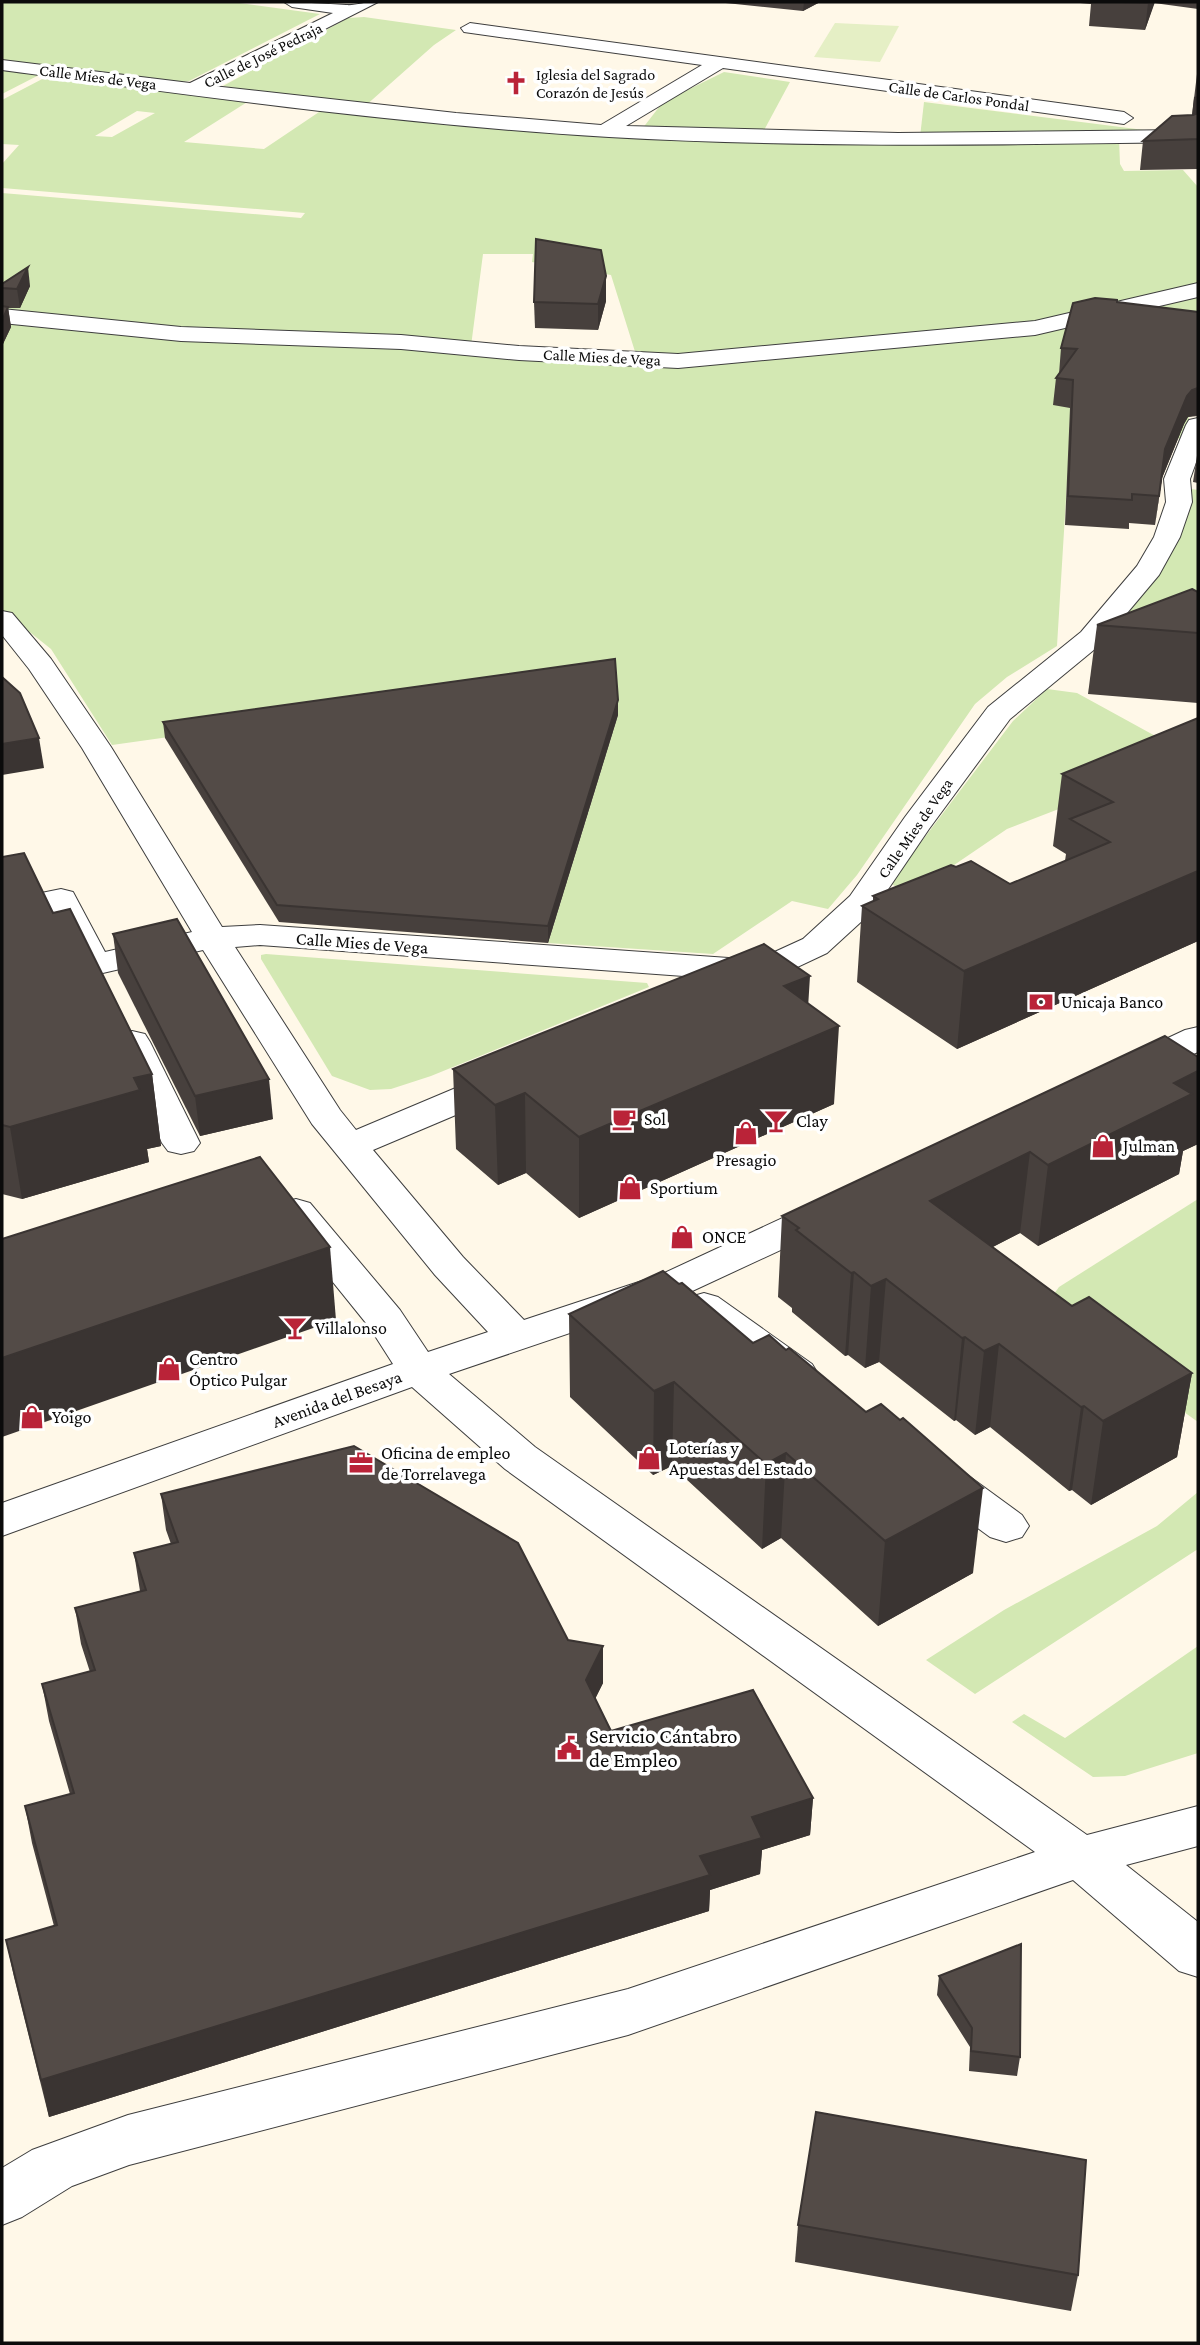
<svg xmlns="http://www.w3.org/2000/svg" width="1200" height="2345" font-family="'Crimson Pro',serif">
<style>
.green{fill:#d3e8b3;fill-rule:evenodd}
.pitch{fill:#e5efc5}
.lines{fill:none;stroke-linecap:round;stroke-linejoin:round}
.pedestrian-casing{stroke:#3e3e3e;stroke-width:2}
.minor-casing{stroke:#3e3e3e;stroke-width:2}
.pedestrian{fill:#fff;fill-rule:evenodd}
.minor{fill:#fff;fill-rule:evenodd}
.wall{fill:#47403d}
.shaded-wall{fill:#3a3432}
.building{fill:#534b47;stroke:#3a3432;stroke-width:2}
.labels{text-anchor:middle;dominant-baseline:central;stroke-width:7;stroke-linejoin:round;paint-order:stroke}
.far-street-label{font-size:16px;fill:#0b0b0b;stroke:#fff}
.far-poi-label{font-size:16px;fill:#0b0b0b;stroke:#fff;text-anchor:start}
.street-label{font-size:18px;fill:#0b0b0b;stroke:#fff}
.poi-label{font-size:18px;fill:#0b0b0b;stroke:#fff;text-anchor:start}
.near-poi-label{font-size:21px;fill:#0b0b0b;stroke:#fff;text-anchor:start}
</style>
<rect width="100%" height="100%" fill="#fff8e8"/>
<g class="green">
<path d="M2,2H232L320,14L189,81L173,83L2,62Z"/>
<path d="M364,17L456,30L434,45L364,107L223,86L348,18Z"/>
<path d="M2,70L39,75L2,94Z"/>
<path d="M724,72L790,82L762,134L642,129L663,102Z"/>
<path d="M48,76L252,99L184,142L264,149L325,108L546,129L1119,139L1120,164L1124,171L1183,170L1198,187V285L1172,293L1045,321L637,358L611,275L532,262L533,254H483L471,346L190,331L2,313V193L301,218L305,213L2,188V164L19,145L2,144V100ZM137,111L155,113L112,137L95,136Z"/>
<path d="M924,102L1160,132L920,137Z"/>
<path d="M1198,292V386L1183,439L1117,434L1067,482L1057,646L1007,677L975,704L857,875L828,909L792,901L713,954L548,943L618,715L614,674L112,745L51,649L2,610V321L472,352L567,363L639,366L745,362L1017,337L1019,333Z"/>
<path d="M1191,489L1198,490V637L1112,624L1189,500Z"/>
<path d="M1047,689L1077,693L1190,755L1191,758L1007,829L910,895L890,883L1013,721Z"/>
<path d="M266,954L647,983L649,987L431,1076L391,1089L370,1090L332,1076L261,959V955Z"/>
<path d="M1198,1199V1422L1056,1321L1048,1302L1059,1287Z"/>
<path d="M1198,1492V1549L975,1694L926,1660L1004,1610L1157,1526Z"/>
<path d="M1198,1646V1753L1125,1776L1093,1777L1012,1722L1024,1714L1065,1738Z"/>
</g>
<path class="pitch" d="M835,23L899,26L880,62L814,57Z"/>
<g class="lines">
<g class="pedestrian-casing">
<g id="pedestrian">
<path d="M704,1293L718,1297L812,1364L818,1374L812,1384L797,1388L782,1384L690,1315L684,1306L690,1297Z"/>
<path d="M939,1462L955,1466L1022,1515L1029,1526L1022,1537L1006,1542L990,1537L923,1488L917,1477L923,1466Z"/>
</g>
</g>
<g class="minor-casing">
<g id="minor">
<path d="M284,2C305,2 325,4 346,5C356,6 367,1 378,2L213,86L456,113L601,125L702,65L464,32L461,28L470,23L1124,112L1133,118L1124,124L723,68L626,126L898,133L1186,130L1198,126V139L1189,142C996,145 802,148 609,137C406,125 203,97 2,70V60L190,83L333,13L292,7Z"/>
<path d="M1198,283V297L1035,335L678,368L519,360L401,349L181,341L2,323V309L181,327L401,335L519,346L678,354L1035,321Z"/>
<path d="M1198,418V457L1190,479L1192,502L1180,537L1159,575L1101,644L1010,719L929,829L874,910L827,953L753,988L741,991L729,988L724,981L725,979L260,945L235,947L340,1110L356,1130L489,1074L502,1071L515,1074L520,1082L515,1090L373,1150L463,1257L524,1320L660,1275L815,1203L829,1200L843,1203L849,1212L843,1221L688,1293L449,1374L535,1447L1087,1835L1198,1806V1846L1126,1865L1198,1922V1977L1179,1971L1073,1880L628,2035L129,2165L72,2186L22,2217L2,2225V2168L32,2150L128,2115L628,1989L1035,1852L505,1469L412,1387L2,1536V1503L393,1364L370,1328L282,1219L276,1211L282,1203L296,1199L310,1203L400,1310L428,1352L488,1332L435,1275L312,1124L203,950L94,975L82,972L77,965L50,911L2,921V901L61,889L73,892L105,952L192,932L82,748L29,669L2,635V611L12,613L51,659L111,747L222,927L260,925L757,960L803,939L850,896L905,817L988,707L1081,632L1137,566L1154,537L1166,502L1164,479L1186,425L1189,420Z"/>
<path d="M1198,1027V1052C1174,1063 1148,1082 1121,1076L1116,1068L1121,1060L1185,1030Z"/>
<path d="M132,1031L145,1034L150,1042L200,1143L194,1151L181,1154L168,1151L162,1143L114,1042L119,1034Z"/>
</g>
</g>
<use href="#pedestrian" class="pedestrian"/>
<use href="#minor" class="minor"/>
</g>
<g class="wall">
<path d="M716,2H820L803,11Z"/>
<path d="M1080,2H1198V9L1154,3L1145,30L1089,26L1091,4L1080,3Z"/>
<path d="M1197,74H1198V169L1140,170L1143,141L1192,115Z"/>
<path d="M606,276V301L598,330L535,328L534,302Z"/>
<path d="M2,284L30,286L20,308H8L11,327L2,346Z"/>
<path d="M1117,302L1198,312V416L1188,417L1184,424L1162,478L1155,525L1129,523V529L1065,525L1070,408L1053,405L1056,378L1059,374L1061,348Z"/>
<path d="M1198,449V483L1193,482Z"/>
<path d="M1198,592V703L1088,694L1097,625Z"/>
<path d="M618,715L548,943L279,922L165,738L163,722Z"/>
<path d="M1198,718V941L957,1049L857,982L862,906L873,902V896L956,867L1010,884L1065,861L1066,854L1053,846L1062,774Z"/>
<path d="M2,857L53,913L152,1074L161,1146L147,1149L149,1162L22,1199L2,1194Z"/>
<path d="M113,934L273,1119L200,1136L118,973Z"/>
<path d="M808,1003L834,1104L579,1218L526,1173L498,1185L456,1149L453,1069Z"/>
<path d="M1165,1036L1198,1144L1183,1151L1179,1174L1038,1246L1020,1233L993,1247L1072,1306L1192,1373L1177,1457L1091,1505L1072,1490L1069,1491L990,1427L975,1435L956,1420L954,1421L879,1362L865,1368L848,1355L845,1356L792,1312V1308L778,1297L782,1216Z"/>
<path d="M569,1314L973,1573L878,1626L781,1538L762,1549L672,1466L653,1475L570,1397Z"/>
<path d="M161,1494L568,1640L603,1646V1683L595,1699L611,1731L813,1798L810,1835L762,1850L760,1874L710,1890L709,1911L49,2117L14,1977L6,1940L54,1926L32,1843L25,1806L70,1794L49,1721L42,1684L90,1672L81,1644L75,1608L140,1591L134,1553L171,1544L166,1530Z"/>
<path d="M939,1976L1020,2057L1017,2076L969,2071L970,2047L937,1995Z"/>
<path d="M798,2225L1078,2275L1071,2311L795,2262Z"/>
</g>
<g class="shaded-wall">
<path d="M804,2H820L803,11Z"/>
<path d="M1148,2H1155L1145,30L1148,3Z"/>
<path d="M1198,96V124L1191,126L1194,97Z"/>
<path d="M28,267L30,286L20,308L17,289Z"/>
<path d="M606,276V301L598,330V304Z"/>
<path d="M8,307L11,327L2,346V320Z"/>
<path d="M1198,388L1197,415L1188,417L1184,424L1162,478L1155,525L1165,449L1187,396L1192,390Z"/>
<path d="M618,700V715L548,943V926Z"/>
<path d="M39,738L44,768L2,775V744Z"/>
<path d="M1198,871V941L957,1049L964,971Z"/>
<path d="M810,976L806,1040L839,1026L834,1104L579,1218V1137L784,986Z"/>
<path d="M1198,1071V1144L1183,1151L1179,1174L1038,1246L1048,1165L1174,1083Z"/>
<path d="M152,1074L161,1146L147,1149L149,1162L22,1199L10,1127L134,1078Z"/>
<path d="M269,1079L273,1119L200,1136L195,1096Z"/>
<path d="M525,1093L526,1173L498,1185L495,1105Z"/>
<path d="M1030,1152L1020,1233L923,1282L930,1201Z"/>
<path d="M330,1247L336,1320L2,1437V1358Z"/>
<path d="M854,1272L848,1355L845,1356L851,1273Z"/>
<path d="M886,1279L879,1362L865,1368L871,1286Z"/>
<path d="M965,1337L956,1420L954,1421L962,1338Z"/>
<path d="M999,1344L990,1427L975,1435L984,1351Z"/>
<path d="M1192,1373L1177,1457L1091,1505L1103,1421Z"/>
<path d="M674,1382L672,1466L653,1475L654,1391Z"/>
<path d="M1084,1406L1072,1490L1069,1491L1081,1407Z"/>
<path d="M786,1453L781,1538L762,1549L766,1464Z"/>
<path d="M983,1488L973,1573L878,1626L885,1541Z"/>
<path d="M603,1646V1683L586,1717V1680Z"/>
<path d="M813,1798L810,1835L762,1850L760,1874L710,1890L709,1911L49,2117L41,2080L700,1856L752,1817Z"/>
</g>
<g class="building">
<path d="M1122,2H1148V3Z"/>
<path d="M1198,113V139L1143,141L1172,116L1193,115Z"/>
<path d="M536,239L601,250L606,276L598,304L534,302Z"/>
<path d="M28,267L17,289L2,288V284Z"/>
<path d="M1095,298L1117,300V302L1198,312V388L1192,390L1187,396L1165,449L1159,496L1132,494V500L1068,496L1073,380L1056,378L1077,349L1061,348L1073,303Z"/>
<path d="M2,306L8,307L2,321Z"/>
<path d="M1192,589L1198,592V633L1097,625Z"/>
<path d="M615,659L618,700L548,926L277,905L163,722Z"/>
<path d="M2,677L20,693L39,738L2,744Z"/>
<path d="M1198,718V871L964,971L862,906L878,899L873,896L951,865L956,867L971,861L1010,884L1110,842L1070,819L1113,802L1062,774Z"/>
<path d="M24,853L53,913L70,909L152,1074L134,1078L140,1090L10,1127L2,1125V857Z"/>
<path d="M177,919L269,1079L195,1096L113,934Z"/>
<path d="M764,944L810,976L784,986L839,1026L579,1137L525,1093L495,1105L453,1069Z"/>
<path d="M1165,1036L1198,1057V1071L1174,1083L1192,1094L1048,1165L1030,1152L930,1201L1072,1306L1089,1297L1192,1373L1103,1421L1084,1406L1081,1407L999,1344L984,1351L965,1337L962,1338L886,1279L871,1286L854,1272L851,1273L796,1230L799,1228L782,1216Z"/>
<path d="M260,1157L330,1247L2,1358V1239Z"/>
<path d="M663,1271L679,1284L682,1283L753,1343L769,1335L786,1350L789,1348L866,1412L881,1404L900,1420L903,1418L983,1488L885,1541L786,1453L766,1464L674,1382L654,1391L569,1314Z"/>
<path d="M354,1446L518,1543L568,1640L603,1646L586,1680L611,1731L753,1690L813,1798L752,1817L762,1838L700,1856L710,1875L41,2080L6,1940L57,1925L25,1806L74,1793L42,1684L95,1670L75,1608L146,1590L134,1553L178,1542L161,1494Z"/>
<path d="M1021,1944L1020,2057L971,2051L972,2028L939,1976Z"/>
<path d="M816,2112L1086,2160L1078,2275L798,2225Z"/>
</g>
<defs>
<g id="church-bare" transform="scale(1.89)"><path d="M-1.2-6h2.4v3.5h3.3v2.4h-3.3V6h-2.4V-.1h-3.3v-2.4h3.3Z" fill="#ba2338" stroke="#fff" stroke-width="2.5" paint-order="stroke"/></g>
<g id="bank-bare" transform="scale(1.89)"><path d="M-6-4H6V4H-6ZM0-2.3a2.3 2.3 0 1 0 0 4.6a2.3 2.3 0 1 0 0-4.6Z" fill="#ba2338" stroke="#fff" stroke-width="2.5" paint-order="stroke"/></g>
<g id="cafe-bare" transform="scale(1.89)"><path d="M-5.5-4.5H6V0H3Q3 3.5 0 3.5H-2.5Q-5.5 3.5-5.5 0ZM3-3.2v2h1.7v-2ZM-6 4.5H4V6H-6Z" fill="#ba2338" stroke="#fff" stroke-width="2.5" paint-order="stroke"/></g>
<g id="bar-bare" transform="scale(1.89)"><path d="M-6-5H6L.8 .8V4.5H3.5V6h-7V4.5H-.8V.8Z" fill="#ba2338" stroke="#fff" stroke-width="2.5" paint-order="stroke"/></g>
<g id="shop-bare" transform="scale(1.89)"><path d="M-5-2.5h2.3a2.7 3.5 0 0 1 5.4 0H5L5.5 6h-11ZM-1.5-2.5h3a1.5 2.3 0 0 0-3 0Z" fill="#ba2338" stroke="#fff" stroke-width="2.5" paint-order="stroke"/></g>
<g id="office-bare" transform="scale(1.89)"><path d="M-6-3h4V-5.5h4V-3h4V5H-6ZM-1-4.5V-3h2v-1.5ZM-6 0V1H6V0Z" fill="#ba2338" stroke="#fff" stroke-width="2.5" paint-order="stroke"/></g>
<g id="civic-bare" transform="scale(1.89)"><path d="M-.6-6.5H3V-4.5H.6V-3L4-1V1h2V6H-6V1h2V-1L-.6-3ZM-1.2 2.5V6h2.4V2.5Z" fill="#ba2338" stroke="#fff" stroke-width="2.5" paint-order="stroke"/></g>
</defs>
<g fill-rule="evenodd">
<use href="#church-bare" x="516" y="83"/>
<use href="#bank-bare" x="1041" y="1002"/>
<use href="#cafe-bare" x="624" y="1119"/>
<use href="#bar-bare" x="776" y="1121"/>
<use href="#shop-bare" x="746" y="1133"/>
<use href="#shop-bare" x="1103" y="1146"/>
<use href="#shop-bare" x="630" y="1188"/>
<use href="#shop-bare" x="682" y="1237"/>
<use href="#bar-bare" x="295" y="1328"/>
<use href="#shop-bare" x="169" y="1369"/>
<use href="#shop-bare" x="32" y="1417"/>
<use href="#shop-bare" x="649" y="1458"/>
<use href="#office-bare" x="361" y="1463"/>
<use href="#civic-bare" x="569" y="1748"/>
</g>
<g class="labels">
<g class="far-street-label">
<text transform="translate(263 55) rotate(-26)">Calle de José Pedraja</text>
<text transform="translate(98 77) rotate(7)">Calle Mies de Vega</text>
<text transform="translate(959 96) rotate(8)">Calle de Carlos Pondal</text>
<text transform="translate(602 357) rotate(3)">Calle Mies de Vega</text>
<text transform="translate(915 828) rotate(-55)">Calle Mies de Vega</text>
</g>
<g class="far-poi-label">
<text x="536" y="74">Iglesia del Sagrado<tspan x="536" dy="18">Corazón de Jesús</tspan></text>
</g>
<g class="street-label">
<text transform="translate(362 943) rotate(4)">Calle Mies de Vega</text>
<text transform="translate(337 1399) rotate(-20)">Avenida del Besaya</text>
</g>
<g class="poi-label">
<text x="1061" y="1002">Unicaja Banco</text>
<text x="644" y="1119">Sol</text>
<text x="796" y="1121">Clay</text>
<text x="1123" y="1146">Julman</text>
<text x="746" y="1160" text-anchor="middle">Presagio</text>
<text x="650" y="1188">Sportium</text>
<text x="702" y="1237">ONCE</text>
<text x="315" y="1328">Villalonso</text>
<text x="189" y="1359">Centro<tspan x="189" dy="21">Óptico Pulgar</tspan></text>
<text x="52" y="1417">Yoigo</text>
<text x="669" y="1448">Loterías y<tspan x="669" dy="21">Apuestas del Estado</tspan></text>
<text x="381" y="1453">Oficina de empleo<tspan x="381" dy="21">de Torrelavega</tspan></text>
</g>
<g class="near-poi-label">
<text x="589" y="1736">Servicio Cántabro<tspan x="589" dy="24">de Empleo</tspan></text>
</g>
</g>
<rect width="1200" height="2345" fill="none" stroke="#0b0b0b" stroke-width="7"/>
</svg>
